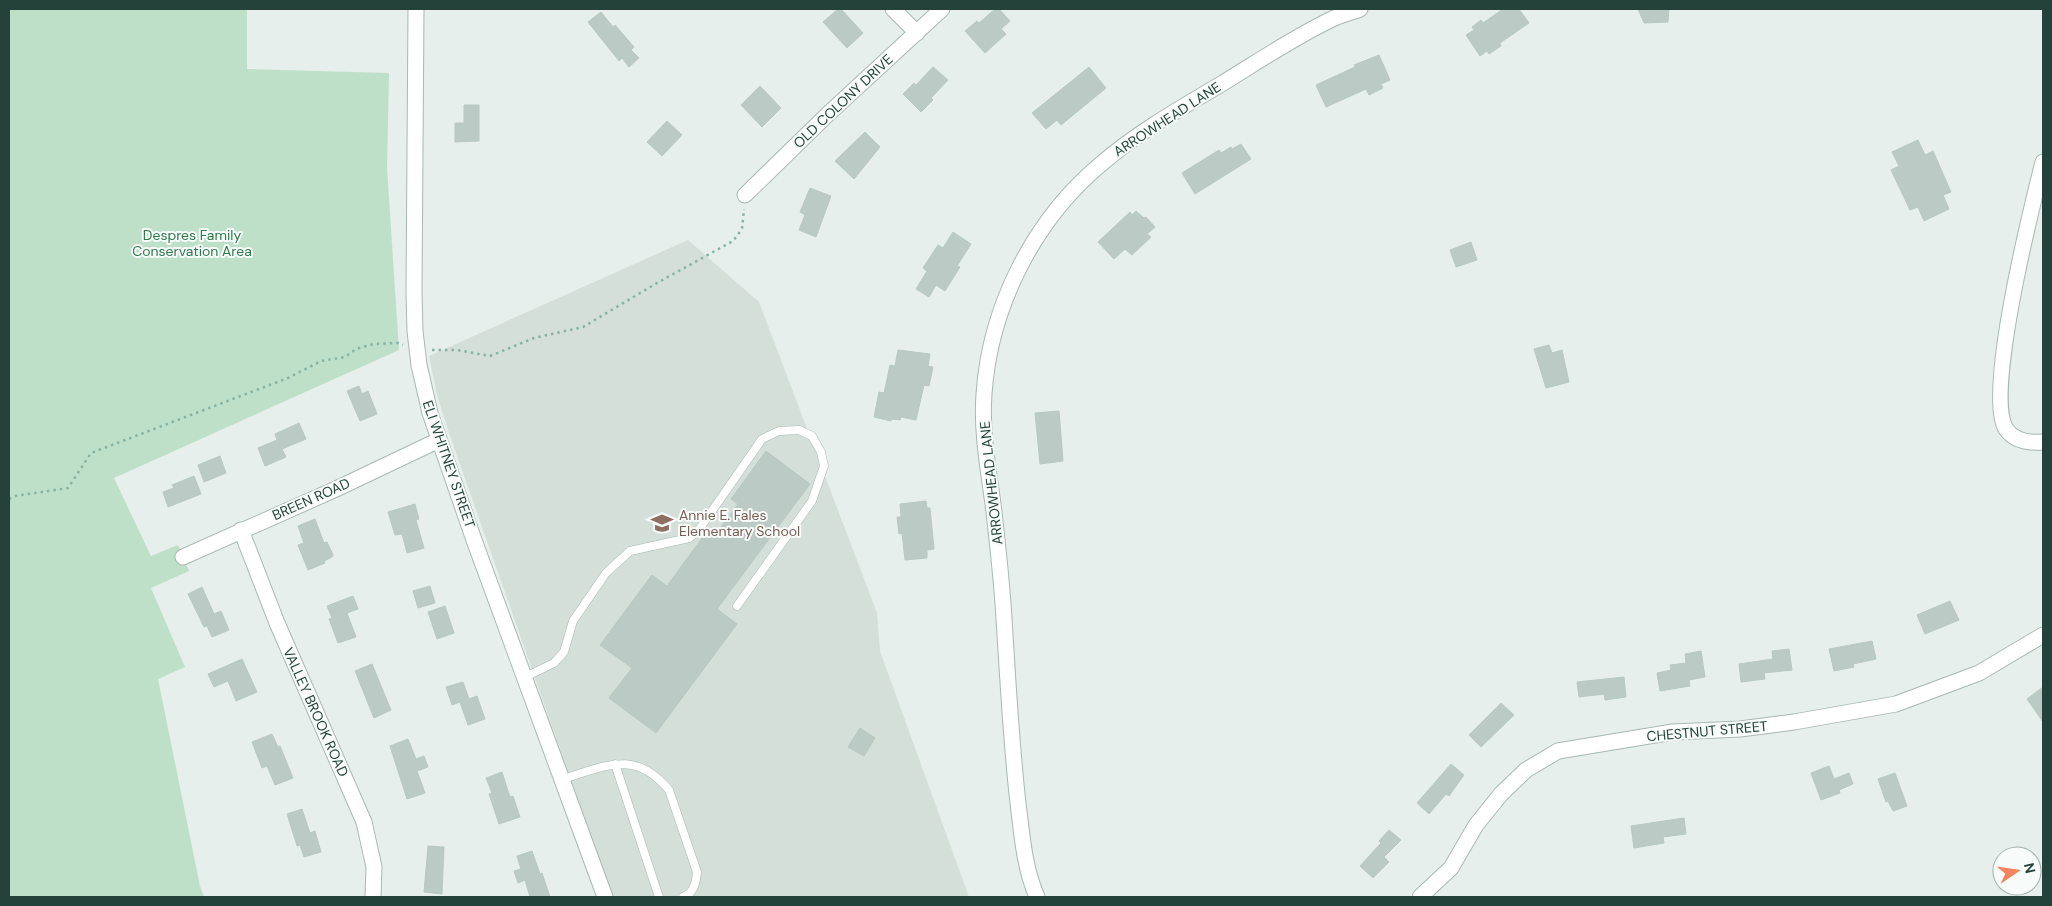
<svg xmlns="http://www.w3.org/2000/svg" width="2052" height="906" font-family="'DM Sans',sans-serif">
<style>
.built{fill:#d4dfda}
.green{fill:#bfe0c8}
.building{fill:#bbcac4;stroke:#b8c9c2}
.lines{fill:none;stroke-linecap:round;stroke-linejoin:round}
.lane-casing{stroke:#a8b8b2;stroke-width:9}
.street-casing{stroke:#a8b8b2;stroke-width:17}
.path{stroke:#86b3a5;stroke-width:2.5;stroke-dasharray:2.5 4;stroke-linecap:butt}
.lane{stroke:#fff;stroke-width:8}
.street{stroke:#fff;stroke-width:15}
.labels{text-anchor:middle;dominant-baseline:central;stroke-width:4;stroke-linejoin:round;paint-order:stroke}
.street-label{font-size:14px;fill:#24423a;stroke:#f7fbf9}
.park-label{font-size:14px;fill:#2d7a4b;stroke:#f7fbf9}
.education-label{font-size:14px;fill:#785e54;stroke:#f7fbf9;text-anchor:start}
</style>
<rect width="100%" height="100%" fill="#e6efeb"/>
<path class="built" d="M688,240L759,302L877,613L880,651L969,897H612L449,433L437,395L429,356Z"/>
<path class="green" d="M9,9H247V69L389,73L387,168L399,350L114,478L151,556L178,545L189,571L151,588L185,667L158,679L200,886L204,897H9Z"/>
<g class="building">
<path d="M838,9H841L863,33L847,48L823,22Z"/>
<path d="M995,9H999L1010,21L1001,29L1006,34L985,53L965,31L977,21L979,23Z"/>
<path d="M1503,9H1519L1529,23L1500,43L1501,46L1489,54L1487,51L1480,56L1466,35L1474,30L1472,27L1481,20L1483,23Z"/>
<path d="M1638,9H1669L1668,22L1644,23Z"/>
<path d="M601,12L613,27L615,25L634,47L631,50L639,58L629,67L622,58L619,61L588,22Z"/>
<path d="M1379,55L1390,80L1381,84L1383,88L1369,95L1366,89L1326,107L1316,85L1355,67L1354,65Z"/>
<path d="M933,67L948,80L931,98L933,100L921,112L903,94L914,83L916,85Z"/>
<path d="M1089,67L1106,88L1061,125L1057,120L1046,129L1032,113Z"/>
<path d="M760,86L781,108L762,127L741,105Z"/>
<path d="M464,105H479V141L455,142V123H464Z"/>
<path d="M667,121L682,135L662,156L647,142Z"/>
<path d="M865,132L880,147L854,179L835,161Z"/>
<path d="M1918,140L1925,155L1933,151L1951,192L1943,195L1949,209L1924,221L1918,207L1910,210L1891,170L1899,166L1892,152Z"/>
<path d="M1241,144L1251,159L1195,194L1182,173L1219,150L1221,153L1231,147L1232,149Z"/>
<path d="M810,188L831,196L816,237L799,230L805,215L800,212Z"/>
<path d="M1136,211L1144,218L1146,217L1155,227L1147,234L1151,237L1132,255L1125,249L1114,259L1098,242L1130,212L1132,215Z"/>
<path d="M953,232L971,244L957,266L960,267L945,291L936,285L929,297L916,289L927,271L923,268L938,245L943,248Z"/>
<path d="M1471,242L1477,260L1456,267L1450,250Z"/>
<path d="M1549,345L1552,353L1562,350L1569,382L1546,388L1534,349Z"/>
<path d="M898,350L930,354L928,366L933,367L929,386L924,385L916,420L901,417L900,420L892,419L891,421L874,417L879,392L884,393L890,365L895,366Z"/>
<path d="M359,386L362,394L368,391L377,414L360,421L347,391Z"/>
<path d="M1059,411L1063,461L1040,464L1035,413Z"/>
<path d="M299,423L306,439L282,449L286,457L265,466L258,448L277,440L275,434Z"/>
<path d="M766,451L810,484L717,609L737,624L656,733L609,698L632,668L600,645L652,575L667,586L708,530L715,535L738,504L731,499Z"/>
<path d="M220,456L226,473L204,482L198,465Z"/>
<path d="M194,476L201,494L168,507L163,492L174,488L172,485Z"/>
<path d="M926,501L927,508H930L934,549L927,550V558L905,560L902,533L899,534L897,517H901L900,504Z"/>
<path d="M415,504L419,519L416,520L424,548L407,553L402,534L395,535L388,512Z"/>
<path d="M315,519L324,543L327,542L333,555L332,557L324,561L325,563L308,570L298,545L304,543L298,526Z"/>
<path d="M430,586L435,603L418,608L413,591Z"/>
<path d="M202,587L214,614L221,611L229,630L212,637L207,626L204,627L188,594Z"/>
<path d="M353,596L358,609L347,613L356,637L338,643L329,619L332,618L327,606Z"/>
<path d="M1950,601L1959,620L1925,634L1917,615Z"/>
<path d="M445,606L454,633L437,639L428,612Z"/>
<path d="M1872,641L1876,659L1853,664L1854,667L1834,671L1829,649Z"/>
<path d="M1789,649L1792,670L1764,673L1765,679L1741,682L1739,664L1773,659L1772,651Z"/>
<path d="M1701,651L1705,677L1689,680L1690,686L1660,691L1657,673L1671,670L1670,665L1686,663L1685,654Z"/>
<path d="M242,659L257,692L236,701L228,681L214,687L208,674Z"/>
<path d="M372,664L391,710L374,718L355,671Z"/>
<path d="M1624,677L1626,697L1605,700L1604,694L1579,697L1577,682Z"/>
<path d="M463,682L469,699L477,696L485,719L468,725L460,702L452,705L446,687Z"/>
<path d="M2043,687V722L2027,699Z"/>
<path d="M1501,703L1514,715L1481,747L1469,735Z"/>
<path d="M860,728L875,738L864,756L848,747Z"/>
<path d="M272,734L278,747L280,746L293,778L275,785L267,766L262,768L252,742Z"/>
<path d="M408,739L416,759L424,756L428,767L417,771L425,793L407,799L390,746Z"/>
<path d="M1451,764L1464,775L1449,796L1446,794L1429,814L1417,803Z"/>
<path d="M1829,766L1834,779L1849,773L1853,784L1839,790L1840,793L1821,800L1811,773Z"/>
<path d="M502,772L510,797L513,796L520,817L499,824L489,794L492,793L486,778Z"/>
<path d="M1895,773L1907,806L1893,811L1888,801L1886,802L1878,779Z"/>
<path d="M302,809L310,833L315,831L321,852L304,857L300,845L297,846L287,814Z"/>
<path d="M1684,818L1686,834L1663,837L1664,843L1634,848L1631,826Z"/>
<path d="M1389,830L1401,840L1384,857L1389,862L1373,878L1360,866L1381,843L1379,841Z"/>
<path d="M428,846L444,847L442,894L424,892Z"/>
<path d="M532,851L540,874L542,873L550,897H530L525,880L518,883L514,871L521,869L517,856Z"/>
</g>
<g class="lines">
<g class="lane-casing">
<g id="lane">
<path d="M525,677L554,663L564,652L573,621L606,573L630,551L689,538L698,531L762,439L779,431L799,430L812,436L821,452L824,466L812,501L737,606"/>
<path d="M615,764L659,897"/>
<path d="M563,779C606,766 635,749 669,790L697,872C696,883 694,893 683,897"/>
</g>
</g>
<g class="street-casing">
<g id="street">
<path d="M416,9L414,292L415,331L419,365L430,413L474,540L605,897"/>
<path d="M893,9L917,33"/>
<path d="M2043,162C2032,206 1984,395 2006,429C2014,441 2030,443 2043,442"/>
<path d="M745,195L827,115L942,9"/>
<path d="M241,530L277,623L364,822L374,867L373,897"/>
<path d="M183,557L336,489L439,440"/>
<path d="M1037,897C1024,867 1022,835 1018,803C1011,742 1008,681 1004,619C1002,583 998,548 994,512C989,472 981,433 984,394C990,306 1034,220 1101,164C1138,132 1181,108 1223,83C1257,62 1293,38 1330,20C1339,15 1350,13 1360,9"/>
<path d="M1420,897L1451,868L1476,825L1501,794L1526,770L1558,751L1673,732L1740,729L1794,722L1896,704L1979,673L2043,635"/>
</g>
</g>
<g class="path">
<path d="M432,350H457L490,356L534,338L583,327L657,283L733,241L742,229L744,209"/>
<path d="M9,499L15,496L68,488L91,453L288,378L321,361L345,357L356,349L374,344L398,343L403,345"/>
</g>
<use href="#lane" class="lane"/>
<use href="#street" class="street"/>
</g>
<defs>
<g id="school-bare" transform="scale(1.725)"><path d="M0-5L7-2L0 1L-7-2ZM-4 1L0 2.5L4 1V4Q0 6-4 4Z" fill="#8d6e63" stroke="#f7fbf9" stroke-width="2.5" paint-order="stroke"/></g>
</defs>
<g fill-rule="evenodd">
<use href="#school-bare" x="662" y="523"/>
</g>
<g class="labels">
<g class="street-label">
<text transform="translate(843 101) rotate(-43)">OLD COLONY DRIVE</text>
<text transform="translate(1167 119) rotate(-33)">ARROWHEAD LANE</text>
<text transform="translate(449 464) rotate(71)">ELI WHITNEY STREET</text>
<text transform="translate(991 483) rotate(-96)">ARROWHEAD LANE</text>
<text transform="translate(311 499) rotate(-24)">BREEN ROAD</text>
<text transform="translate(316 712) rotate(66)">VALLEY BROOK ROAD</text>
<text transform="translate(1707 731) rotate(-5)">CHESTNUT STREET</text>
</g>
<g class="park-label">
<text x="192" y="235">Despres Family<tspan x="192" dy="16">Conservation Area</tspan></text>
</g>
<g class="education-label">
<text x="679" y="515">Annie E. Fales<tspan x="679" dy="16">Elementary School</tspan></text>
</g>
</g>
<rect width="2052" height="906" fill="none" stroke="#24423a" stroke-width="20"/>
<g transform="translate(2017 871) rotate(77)"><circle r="24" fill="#f7fbf9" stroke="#a3b1ad"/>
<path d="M0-4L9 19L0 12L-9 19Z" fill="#f4845f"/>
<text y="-8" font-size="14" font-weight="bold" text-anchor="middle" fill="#24423a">N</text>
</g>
</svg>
